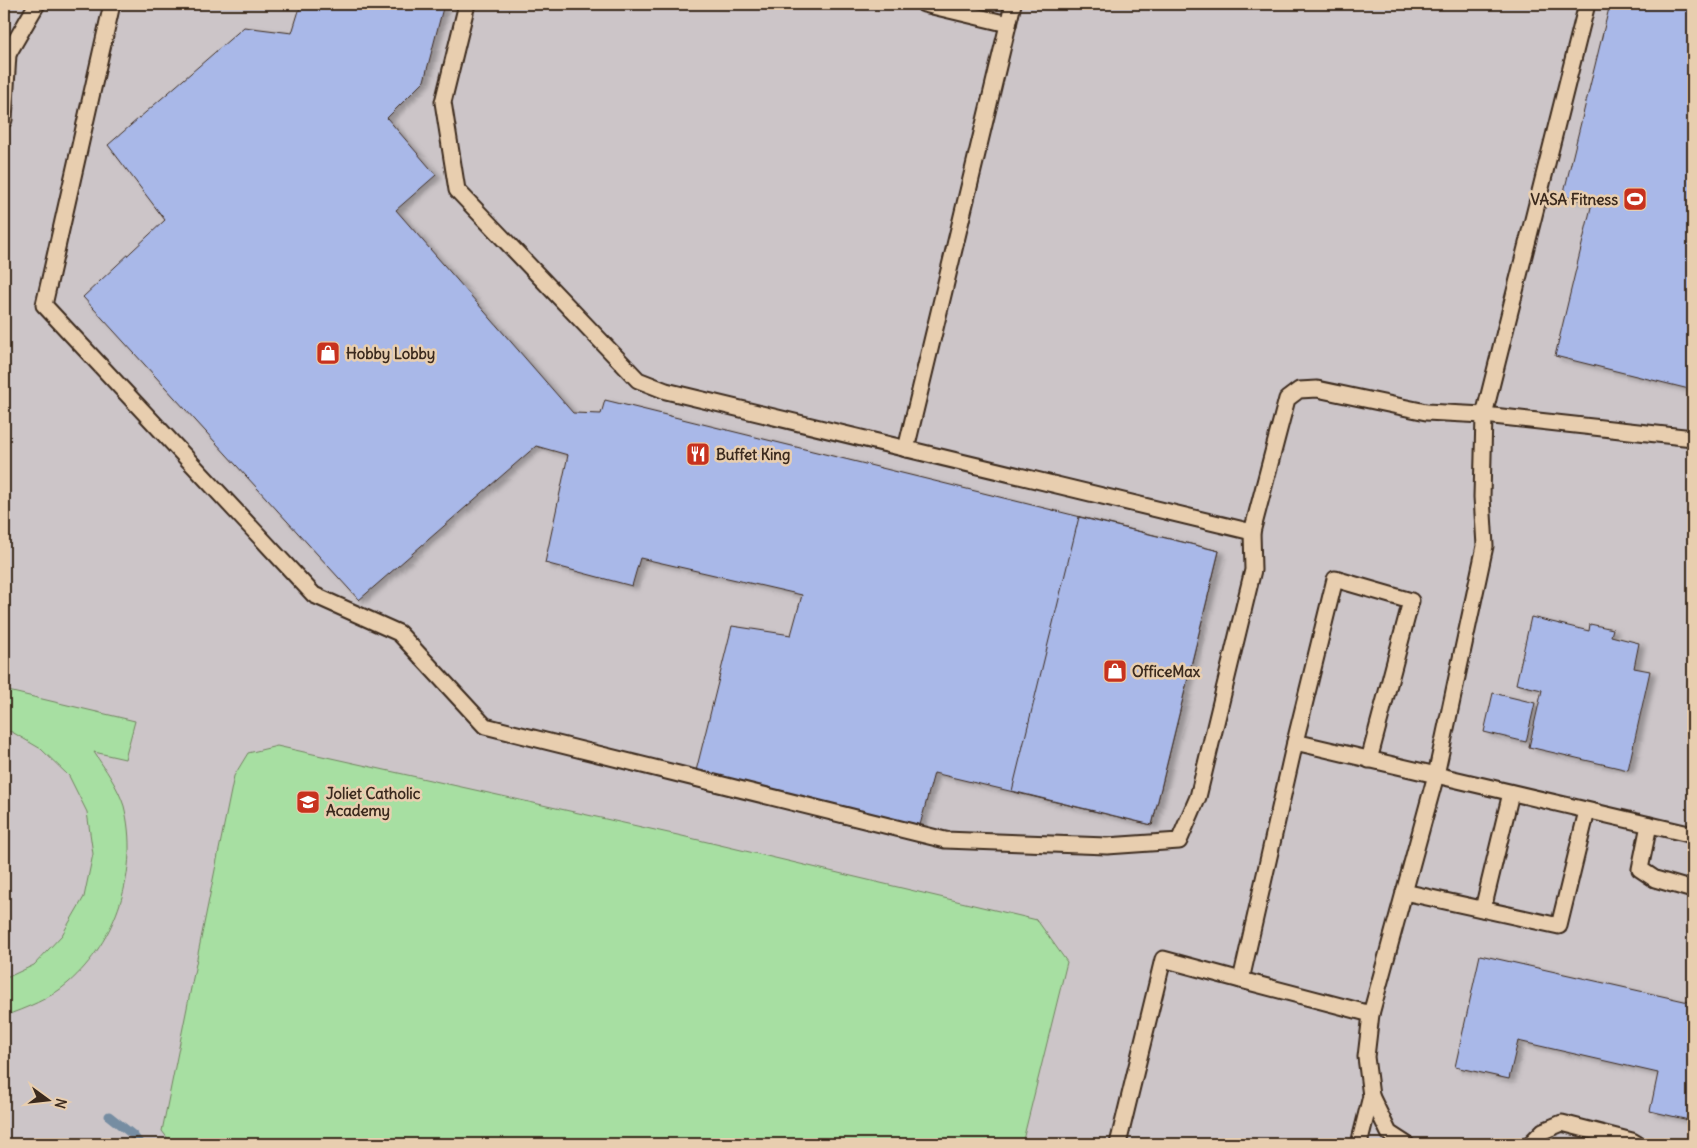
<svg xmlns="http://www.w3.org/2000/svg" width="1697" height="1148" font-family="Delius,sans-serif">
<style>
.built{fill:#ccc5c8}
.green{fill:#a7dfa2;stroke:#718460}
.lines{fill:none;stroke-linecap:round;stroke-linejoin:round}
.stream{stroke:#768da2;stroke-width:9}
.building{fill:#a9b8e8;stroke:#3b2a1e;filter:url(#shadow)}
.lane-casing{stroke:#3b2a1e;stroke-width:19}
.lane{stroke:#e8ceaf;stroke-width:15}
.labels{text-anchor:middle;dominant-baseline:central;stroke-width:5;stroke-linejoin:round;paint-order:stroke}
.poi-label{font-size:15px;font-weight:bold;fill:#3b2a1e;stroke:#e8ceaf;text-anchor:start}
</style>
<defs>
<filter id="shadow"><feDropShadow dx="5.5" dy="3" stdDeviation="2.5" flood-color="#0004"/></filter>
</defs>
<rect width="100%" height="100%" fill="#dbcaba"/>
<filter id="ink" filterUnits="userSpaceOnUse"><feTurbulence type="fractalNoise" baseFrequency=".02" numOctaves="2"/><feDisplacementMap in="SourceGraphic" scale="10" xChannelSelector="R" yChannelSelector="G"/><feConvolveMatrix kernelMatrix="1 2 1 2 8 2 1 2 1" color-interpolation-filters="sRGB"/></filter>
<g filter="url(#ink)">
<rect class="built" x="4" y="4" width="1689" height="1140"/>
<g class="green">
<path d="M4,690L135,721L125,759L94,752C105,769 118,787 124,806C140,869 117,941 68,983C50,999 26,1008 4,1016V979L34,965L62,935L84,897L93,854L87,812L69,776L41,749L12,732L4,730Z"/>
<path d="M277,746L682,836L1037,920L1067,962L1022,1144H172L162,1131L234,776L248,753Z"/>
</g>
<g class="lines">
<path class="stream" d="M109,1116L133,1135L140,1144"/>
</g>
<g class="building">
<path d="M301,4H444L424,81L387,118L436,175L396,210L573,413L601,414L605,400L1219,551L1152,825L934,773L920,825L696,771L732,626L791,635L802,595L640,558L632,586L545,563L568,455L536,446L359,600L83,297L165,220L108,145L244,27L292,33Z"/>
<path d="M1610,4H1693V390L1555,356L1592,203L1563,196Z"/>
<path d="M1079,517L1219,551L1152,825L1012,791Z"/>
<path d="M1531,617L1589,631L1590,624L1613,629L1611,636L1639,643L1634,668L1650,671L1628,770L1529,747L1542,690L1516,684Z"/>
<path d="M1493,693L1535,703L1526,742L1484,732Z"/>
<path d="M1480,955L1693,1003V1121L1650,1111L1658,1073L1518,1041L1509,1079L1455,1067Z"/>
</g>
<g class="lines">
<g class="lane-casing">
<g id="lane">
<path d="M112,4L44,305L314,595L399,633L485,726L945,840L1107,846L1179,841L1198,797L1253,570L1252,532"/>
<path d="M467,4L443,102L457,190L638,380L666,391L1252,532L1287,399L1299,390L1317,389L1426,412L1484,415L1693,438"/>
<path d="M924,4L1008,24"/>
<path d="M4,55L8,54L37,4"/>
<path d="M4,120L8,54"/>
<path d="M906,449L1013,4"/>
<path d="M1295,742L1335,579L1411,601L1369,760"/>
<path d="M1649,825L1640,869L1655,879L1693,890"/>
<path d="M1404,892L1559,926L1587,811"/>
<path d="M1483,909L1511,793"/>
<path d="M1241,980L1371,1014"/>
<path d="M1371,1096L1389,1133L1406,1144"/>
<path d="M1118,1144L1163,959L1241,980L1295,742L1693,835"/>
<path d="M1359,1144L1371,1096L1366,1057L1371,1014L1436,775L1485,546L1482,497L1484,415L1587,4"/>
<path d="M1530,1144L1543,1131L1562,1123L1632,1141L1637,1144"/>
</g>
</g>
<use href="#lane" class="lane"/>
</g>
</g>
<defs>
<g id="stadium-square" transform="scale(1.25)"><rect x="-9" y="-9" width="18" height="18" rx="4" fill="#c8321e" stroke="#e8ceaf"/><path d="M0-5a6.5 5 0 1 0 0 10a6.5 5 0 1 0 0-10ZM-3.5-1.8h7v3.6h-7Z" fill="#fff"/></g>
<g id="shop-square" transform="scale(1.25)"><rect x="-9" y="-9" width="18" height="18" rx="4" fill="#c8321e" stroke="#e8ceaf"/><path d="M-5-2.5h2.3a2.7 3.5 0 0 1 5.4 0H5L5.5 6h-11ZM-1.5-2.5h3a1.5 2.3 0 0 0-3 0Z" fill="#fff"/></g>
<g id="restaurant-square" transform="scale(1.25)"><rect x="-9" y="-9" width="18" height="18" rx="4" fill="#c8321e" stroke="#e8ceaf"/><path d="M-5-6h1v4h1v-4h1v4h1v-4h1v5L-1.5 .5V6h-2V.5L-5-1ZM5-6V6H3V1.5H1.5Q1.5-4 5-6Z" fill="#fff"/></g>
<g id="school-square" transform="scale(1.25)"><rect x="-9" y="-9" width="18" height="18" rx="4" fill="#c8321e" stroke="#e8ceaf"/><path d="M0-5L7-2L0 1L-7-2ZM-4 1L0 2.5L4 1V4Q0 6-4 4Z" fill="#fff"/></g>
</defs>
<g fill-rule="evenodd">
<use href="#stadium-square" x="1635" y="199"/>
<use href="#shop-square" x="328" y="353"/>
<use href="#restaurant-square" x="698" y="454"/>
<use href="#shop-square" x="1115" y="671"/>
<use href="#school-square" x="308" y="802"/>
</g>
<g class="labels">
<g class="poi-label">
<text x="1618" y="199" text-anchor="end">VASA Fitness</text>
<text x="346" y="353">Hobby Lobby</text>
<text x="716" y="454">Buffet King</text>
<text x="1132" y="671">OfficeMax</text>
<text x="326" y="793">Joliet Catholic<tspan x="326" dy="17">Academy</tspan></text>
</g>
</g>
<rect width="1697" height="1148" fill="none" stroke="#e8ceaf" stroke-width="20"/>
<rect x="10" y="10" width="1677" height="1128" fill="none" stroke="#3b2a1e" stroke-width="2" filter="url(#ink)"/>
<g transform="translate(48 1100) rotate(105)" stroke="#e8ceaf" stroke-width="4" paint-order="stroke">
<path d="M0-4L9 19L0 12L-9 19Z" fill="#3b2a1e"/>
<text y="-8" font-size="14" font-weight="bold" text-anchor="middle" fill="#3b2a1e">N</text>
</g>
</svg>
